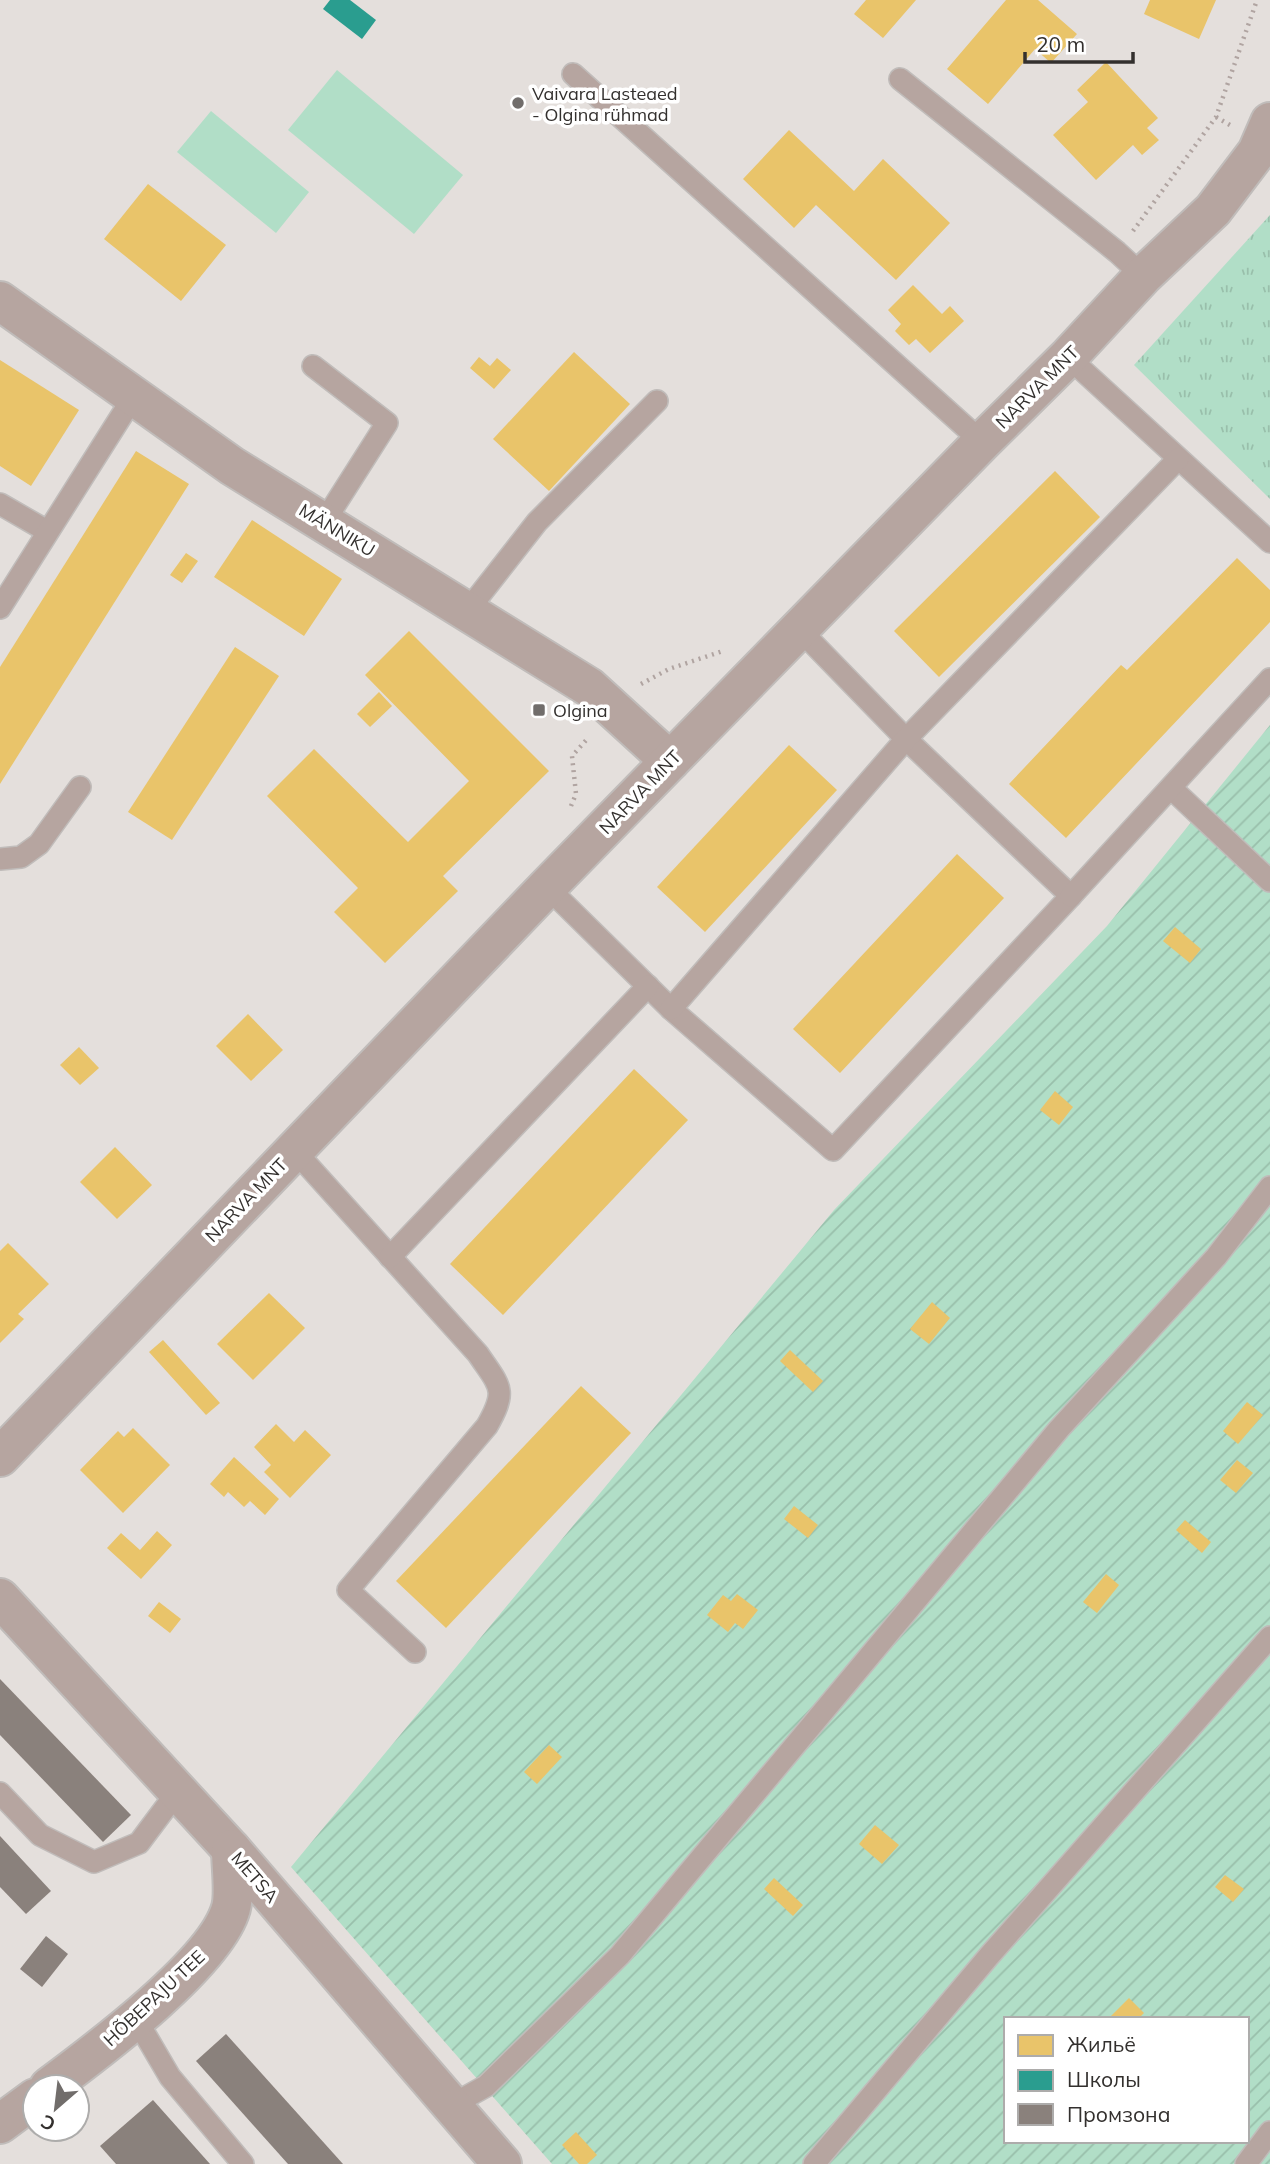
<svg xmlns="http://www.w3.org/2000/svg" width="1270" height="2164" font-family="Mulish,sans-serif">
<style>
.grass{fill:#b1dec7}
.park{fill:url(#park-tufts)}
.garden{fill:url(#garden-furrows);fill-rule:evenodd}
.homes{fill:#e9c46a}
.schools{fill:#2a9d8f}
.industry{fill:#8a817c}
.lines{fill:none;stroke-linecap:round;stroke-linejoin:round}
.lane-casing{stroke:#c0bcba;stroke-width:24}
.street-casing{stroke:#c0bcba;stroke-width:42}
.path{stroke:#b0a4a1;stroke-width:4.5;stroke-dasharray:2 5;stroke-linecap:butt}
.lane{stroke:#b6a5a0;stroke-width:21}
.street{stroke:#b6a5a0;stroke-width:38}
.poi-dot{fill:#716d6b;stroke:#fff;stroke-width:2.5}
.labels{text-anchor:middle;dominant-baseline:central;stroke-width:7;stroke-linejoin:round;paint-order:stroke}
.poi-label{font-size:18px;fill:#33302e;stroke:#fff;text-anchor:start}
.street-label{font-size:18px;fill:#33302e;stroke:#fff}
</style>
<defs>
<pattern id="park-tufts" width="24" height="20" patternUnits="userSpaceOnUse" patternTransform="scale(1.75)"><rect width="24" height="20" fill="#b1dec7"/><path d="M3 7l-1-3M5 7V3M7 7l1-3M15 17l-1-3M17 17v-4M19 17l1-3" fill="none" stroke="#99bfab"/></pattern>
<pattern id="garden-furrows" width="10" height="10" patternUnits="userSpaceOnUse" patternTransform="scale(1.75)"><rect width="10" height="10" fill="#b1dec7"/><path d="M-1 1l2-2M0 10L10 0M9 11l2-2" fill="none" stroke="#99bfab"/></pattern>
</defs>
<rect width="100%" height="100%" fill="#e4dfdc"/>
<g class="grass">
<path d="M337,70L463,175L414,234L288,130Z"/>
<path d="M211,111L309,192L276,233L177,152Z"/>
</g>
<path class="park" d="M1270,215V499L1134,365Z"/>
<path class="garden" d="M1270,725V2164H552L291,1867L834,1210L1107,926ZM1006,2019H1247V2141H1006Z"/>
<g class="homes">
<path d="M866,0H916L883,38L854,14Z"/>
<path d="M1006,0H1038L1077,34L1051,63L1035,49L988,104L947,69Z"/>
<path d="M1150,0H1216L1199,39L1144,14Z"/>
<path d="M1106,62L1158,118L1147,128L1159,140L1142,155L1133,145L1096,180L1053,135L1088,102L1077,90Z"/>
<path d="M789,130L854,191L883,159L950,223L896,280L816,205L794,228L743,179Z"/>
<path d="M148,184L226,245L181,301L104,239Z"/>
<path d="M913,285L942,314L950,306L964,321L930,353L916,339L909,345L895,331L901,324L888,310Z"/>
<path d="M574,352L630,404L549,491L493,439Z"/>
<path d="M479,357L490,366L497,358L511,370L494,389L470,368Z"/>
<path d="M0,360L79,410L31,486L0,466Z"/>
<path d="M136,451L189,484L0,784V667Z"/>
<path d="M1055,471L1100,517L939,677L894,631Z"/>
<path d="M252,520L342,579L304,636L214,577Z"/>
<path d="M186,553L198,561L182,583L170,575Z"/>
<path d="M1237,558L1270,590V622L1066,838L1009,784L1121,665L1127,670Z"/>
<path d="M409,631L549,771L443,876L458,891L385,963L334,912L358,888L267,796L314,749L408,842L469,781L365,675Z"/>
<path d="M235,647L279,676L172,840L128,812Z"/>
<path d="M379,692L392,706L370,727L357,714Z"/>
<path d="M789,745L837,790L705,932L657,887Z"/>
<path d="M957,854L1004,898L840,1073L793,1029Z"/>
<path d="M1175,927L1201,949L1190,963L1163,941Z"/>
<path d="M248,1014L283,1050L251,1081L216,1046Z"/>
<path d="M79,1047L99,1068L80,1085L60,1065Z"/>
<path d="M634,1069L688,1120L503,1315L450,1264Z"/>
<path d="M1055,1091L1073,1107L1059,1125L1040,1110Z"/>
<path d="M115,1147L152,1185L117,1219L80,1182Z"/>
<path d="M8,1243L49,1284L18,1314L24,1319L0,1343V1251Z"/>
<path d="M269,1293L305,1328L253,1380L217,1344Z"/>
<path d="M932,1302L950,1318L929,1344L910,1329Z"/>
<path d="M163,1340L220,1403L206,1415L149,1352Z"/>
<path d="M790,1350L823,1381L813,1392L780,1361Z"/>
<path d="M581,1386L631,1433L446,1628L396,1581Z"/>
<path d="M1247,1402L1263,1415L1238,1444L1223,1431Z"/>
<path d="M276,1424L294,1442L305,1430L331,1455L290,1498L264,1472L271,1465L254,1447Z"/>
<path d="M133,1428L170,1465L123,1513L80,1470L118,1431L124,1437Z"/>
<path d="M234,1457L279,1499L265,1515L250,1501L244,1507L228,1492L224,1497L210,1484Z"/>
<path d="M1237,1460L1253,1473L1236,1493L1220,1480Z"/>
<path d="M794,1506L818,1525L808,1538L784,1519Z"/>
<path d="M1185,1520L1211,1542L1202,1553L1176,1530Z"/>
<path d="M157,1531L172,1545L141,1579L107,1548L121,1533L140,1550Z"/>
<path d="M1106,1574L1119,1585L1097,1613L1083,1602Z"/>
<path d="M737,1594L758,1610L743,1629L735,1623L728,1632L707,1615L723,1595L731,1601Z"/>
<path d="M159,1602L181,1619L170,1633L148,1616Z"/>
<path d="M549,1745L562,1757L537,1784L524,1772Z"/>
<path d="M875,1825L899,1845L882,1864L859,1844Z"/>
<path d="M1225,1875L1244,1889L1233,1902L1215,1887Z"/>
<path d="M774,1878L803,1905L793,1916L764,1889Z"/>
<path d="M1129,1998L1144,2013L1138,2019H1108Z"/>
<path d="M576,2132L597,2155L587,2164H579L562,2145Z"/>
</g>
<path class="schools" d="M330,0H350L376,20L362,39L323,9Z"/>
<g class="industry">
<path d="M0,1679L131,1815L103,1842L0,1735Z"/>
<path d="M0,1836L51,1891L26,1914L0,1887Z"/>
<path d="M46,1936L68,1954L42,1987L20,1969Z"/>
<path d="M226,2034L343,2164H288L196,2061Z"/>
<path d="M153,2100L210,2164H116L100,2146Z"/>
</g>
<g class="lines">
<g class="lane-casing">
<g id="lane">
<path d="M573,74L982,442"/>
<path d="M900,79L1117,252L1143,276"/>
<path d="M1068,357L1270,542"/>
<path d="M313,366L387,423L324,522"/>
<path d="M0,504L47,531"/>
<path d="M0,608L134,396"/>
<path d="M468,610L537,522L657,401"/>
<path d="M1171,788L1270,881"/>
<path d="M0,859L21,857L39,844L80,787"/>
<path d="M547,887L671,1009L833,1150L1071,896L906,739L799,629"/>
<path d="M1071,896L1270,679"/>
<path d="M671,1009L906,739L1178,459"/>
<path d="M294,1150L478,1354C500,1387 508,1389 487,1426L348,1590L415,1652"/>
<path d="M390,1257L648,986"/>
<path d="M0,1793L40,1835L94,1862L139,1843L178,1791"/>
<path d="M136,2019L170,2077L243,2164"/>
<path d="M452,2105L486,2086L620,1955L1059,1429L1216,1257L1270,1187"/>
<path d="M814,2164L989,1956L1270,1637"/>
<path d="M1246,2164L1270,2132"/>
</g>
</g>
<g class="street-casing">
<g id="street">
<path d="M0,301L232,466L589,687L670,761"/>
<path d="M0,1457L547,887L982,442L1068,357L1143,276L1213,210L1257,152L1270,122"/>
<path d="M0,1598L231,1849L502,2164"/>
<path d="M49,2087C96,2052 216,1963 231,1908C235,1893 231,1866 231,1849"/>
<path d="M0,2124L35,2098"/>
</g>
</g>
<g class="path">
<path d="M1216,117L1230,125"/>
<path d="M1133,231L1216,117L1257,0"/>
<path d="M641,684L669,669L723,651"/>
<path d="M571,806L576,794L572,756L588,738"/>
</g>
<use href="#lane" class="lane"/>
<use href="#street" class="street"/>
</g>
<g class="poi-dot">
<circle cx="518" cy="103" r="7"/>
<rect x="532" y="703" width="14" height="14" rx="3.5"/>
</g>
<g class="labels">
<g class="poi-label">
<text x="532" y="93">Vaivara Lasteaed<tspan x="532" dy="21">- Olgina rühmad</tspan></text>
<text x="553" y="710">Olgina</text>
</g>
<g class="street-label">
<text transform="translate(1037 387) rotate(-45)">NARVA MNT</text>
<text transform="translate(337 530) rotate(31)">MÄNNIKU</text>
<text transform="translate(640 792) rotate(-46)">NARVA MNT</text>
<text transform="translate(246 1200) rotate(-46)">NARVA MNT</text>
<text transform="translate(255 1877) rotate(49)">METSA</text>
<text transform="translate(154 1998) rotate(-43)">HÕBEPAJU TEE</text>
</g>
</g>
<rect x="1004" y="2017" width="245" height="126" fill="#ffffff" stroke="#adacab" stroke-width="2"/>
<rect x="1018" y="2035" width="35" height="21" fill="#e9c46a" stroke="#adacab" stroke-width="2"/>
<text x="1067" y="2052" font-size="21" fill="#33302e">Жильё</text>
<rect x="1018" y="2070" width="35" height="21" fill="#2a9d8f" stroke="#adacab" stroke-width="2"/>
<text x="1067" y="2087" font-size="21" fill="#33302e">Школы</text>
<rect x="1018" y="2104" width="35" height="21" fill="#8a817c" stroke="#adacab" stroke-width="2"/>
<text x="1067" y="2122" font-size="21" fill="#33302e">Промзона</text>
<g transform="translate(56 2108) rotate(208)"><circle r="33" fill="#ffffff" stroke="#adacab" stroke-width="2"/>
<path d="M0-5L12 26L0 18L-12 26Z" fill="#716d6b"/>
<text y="-10" font-size="19" font-weight="bold" text-anchor="middle" fill="#33302e">С</text>
</g>
<path d="M1025 52v10h108v-10" fill="none" stroke="#33302e" stroke-width="3.5"/>
<text x="1036" y="52" font-size="21" fill="#33302e" stroke="#ffffff" stroke-width="5" paint-order="stroke">20 m</text>
</svg>
